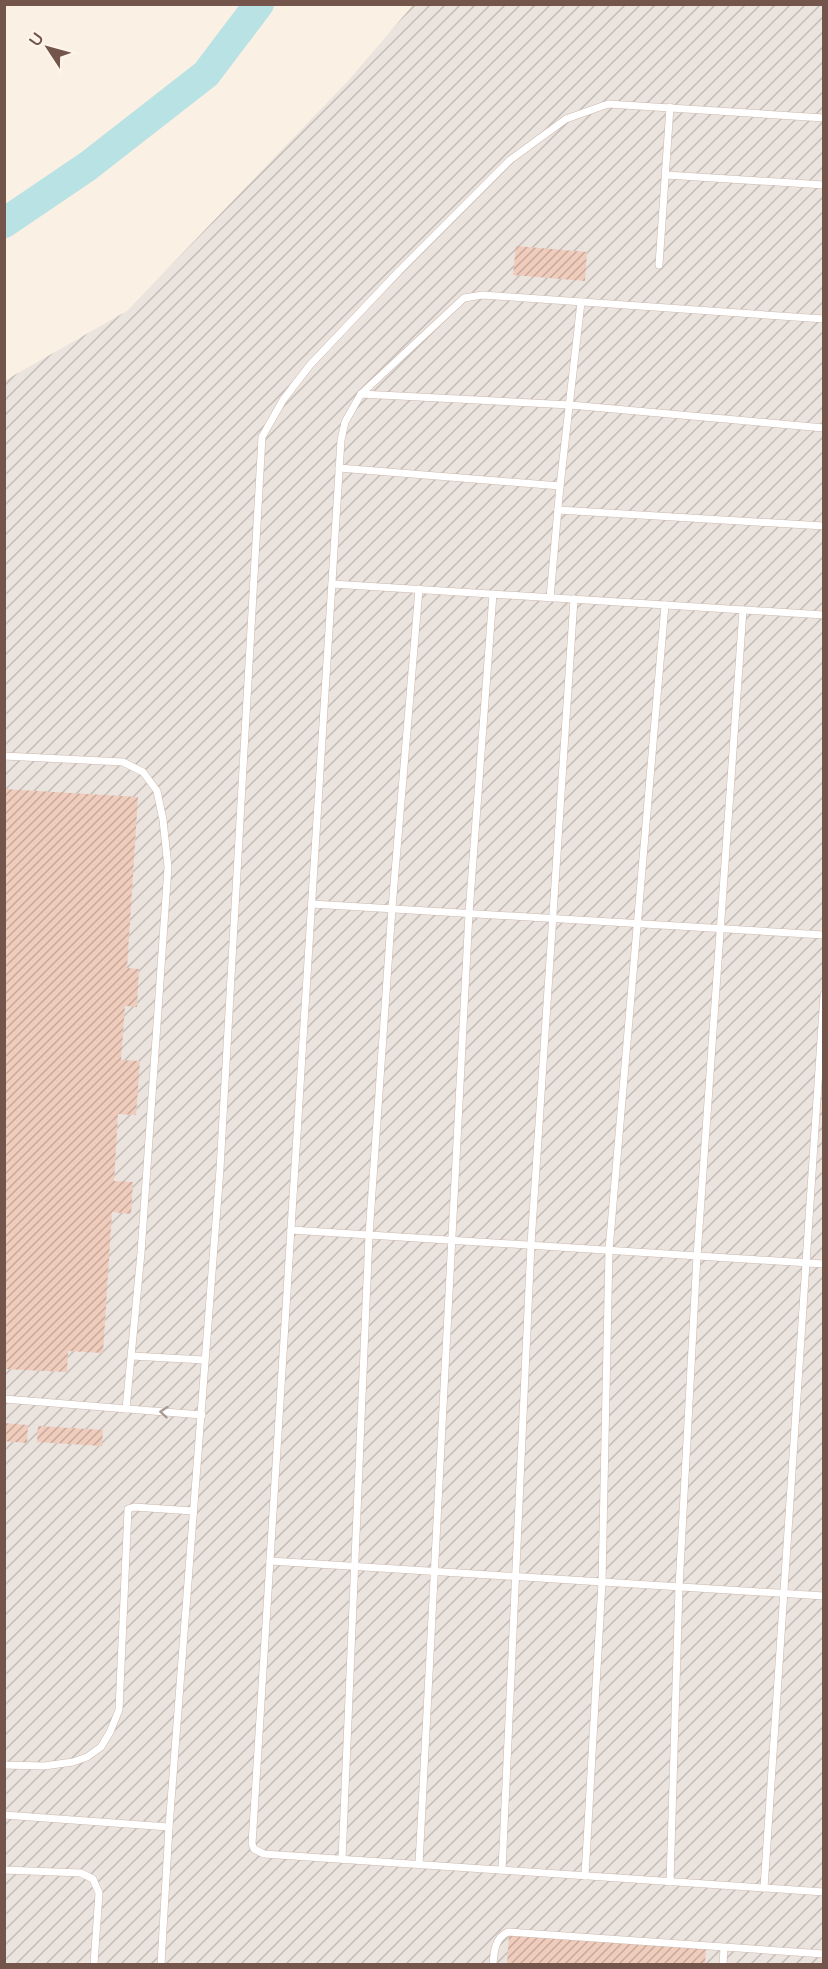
<svg xmlns="http://www.w3.org/2000/svg" width="828" height="1969" font-family="'Varela Round',sans-serif">
<style>
.industrial{fill:url(#industrial-furrows)}
.lines{fill:none;stroke-linecap:round;stroke-linejoin:round}
.river{stroke:#b9e2e4;stroke-width:30}
.building{fill:url(#building-hatch)}
.service-casing{stroke:#ceb9ae;stroke-width:8}
.service{stroke:#fff;stroke-width:7}
.oneway{stroke:#ab9993}
</style>
<defs>
<pattern id="industrial-furrows" width="10" height="10" patternUnits="userSpaceOnUse" patternTransform="scale(1.5)"><rect width="10" height="10" fill="#ebe3de"/><path d="M-1 1l2-2M0 10L10 0M9 11l2-2" fill="none" stroke="#c3bbb6"/></pattern>
<pattern id="building-hatch" width="6" height="6" patternUnits="userSpaceOnUse" patternTransform="scale(1.5)"><rect width="6" height="6" fill="#f0ccbd"/><path d="M-1 1l2-2M0 6l6-6M5 7l2-2" fill="none" stroke="#c7a89c"/></pattern>
</defs>
<rect width="100%" height="100%" fill="#fbf0e4"/>
<path class="industrial" d="M413,5H823V1964H5L4,381L127,311L348,81Z"/>
<g class="lines">
<path class="river" d="M4,223L88,166L206,74L259,4"/>
</g>
<g class="building">
<path d="M516,246L587,252L585,281L513,275Z"/>
<path d="M4,789L138,797L127,968L139,969L137,1007L125,1006L121,1060L140,1061L136,1115L118,1114L114,1181L133,1182L131,1214L112,1212L103,1353L68,1351L67,1372L4,1369Z"/>
<path d="M4,1423L28,1425L27,1443L4,1441Z"/>
<path d="M38,1426L103,1430L102,1446L37,1442Z"/>
<path d="M509,1935L706,1948L705,1964H507Z"/>
</g>
<g class="lines">
<g class="service-casing">
<g id="service">
<path d="M666,175L824,185"/>
<path d="M659,265L670,107"/>
<path d="M824,319L483,295L464,298L361,394L345,422L341,440L252,1844L254,1849L264,1854L824,1892"/>
<path d="M361,394L570,405L824,428"/>
<path d="M339,468L560,486L550,598"/>
<path d="M560,486L581,302"/>
<path d="M558,510L824,526"/>
<path d="M332,584L824,615"/>
<path d="M4,756L123,762L143,772L157,791L163,820L168,867L141,1253L126,1409"/>
<path d="M312,904L824,935"/>
<path d="M291,1230L824,1264"/>
<path d="M132,1356L204,1360"/>
<path d="M4,1399L202,1415"/>
<path d="M270,1561L824,1596"/>
<path d="M4,1765L44,1766L73,1762L87,1757L101,1747L110,1732L119,1710L128,1509L134,1507L193,1511"/>
<path d="M4,1815L169,1827"/>
<path d="M342,1859L369,1235L392,908L419,589"/>
<path d="M419,1864L469,913L493,594"/>
<path d="M4,1870L81,1873L93,1879L99,1893L94,1964"/>
<path d="M502,1870L531,1244L574,599"/>
<path d="M585,1876L602,1582L609,1250L665,605"/>
<path d="M670,1882L679,1587L697,1256L743,610"/>
<path d="M764,1888L824,995"/>
<path d="M161,1964L169,1827L220,1169L262,437L283,400L310,365L399,271L510,160L566,119L608,104L824,118"/>
<path d="M493,1964C494,1951 495,1938 508,1932L824,1954"/>
<path d="M723,1964L724,1948"/>
</g>
</g>
<use href="#service" class="service"/>
</g>
<defs><path id="oneway-chevron" d="M-2-3.5L2.5 0L-2 3.5" fill="none" stroke-width="1.6" stroke-linecap="round" stroke-linejoin="round" transform="scale(1.5)"/></defs>
<use class="oneway" href="#oneway-chevron" transform="translate(164 1412) rotate(-175)"/>
<rect width="828" height="1969" fill="none" stroke="#73554b" stroke-width="12"/>
<g transform="translate(48 48) rotate(306)" stroke="#fef4ea" stroke-width="4.5" paint-order="stroke">
<path d="M0-4.5L10 22L0 15L-10 22Z" fill="#73554b"/>
<text y="-9" font-size="16" font-weight="bold" text-anchor="middle" fill="#73554b">U</text>
</g>
</svg>
